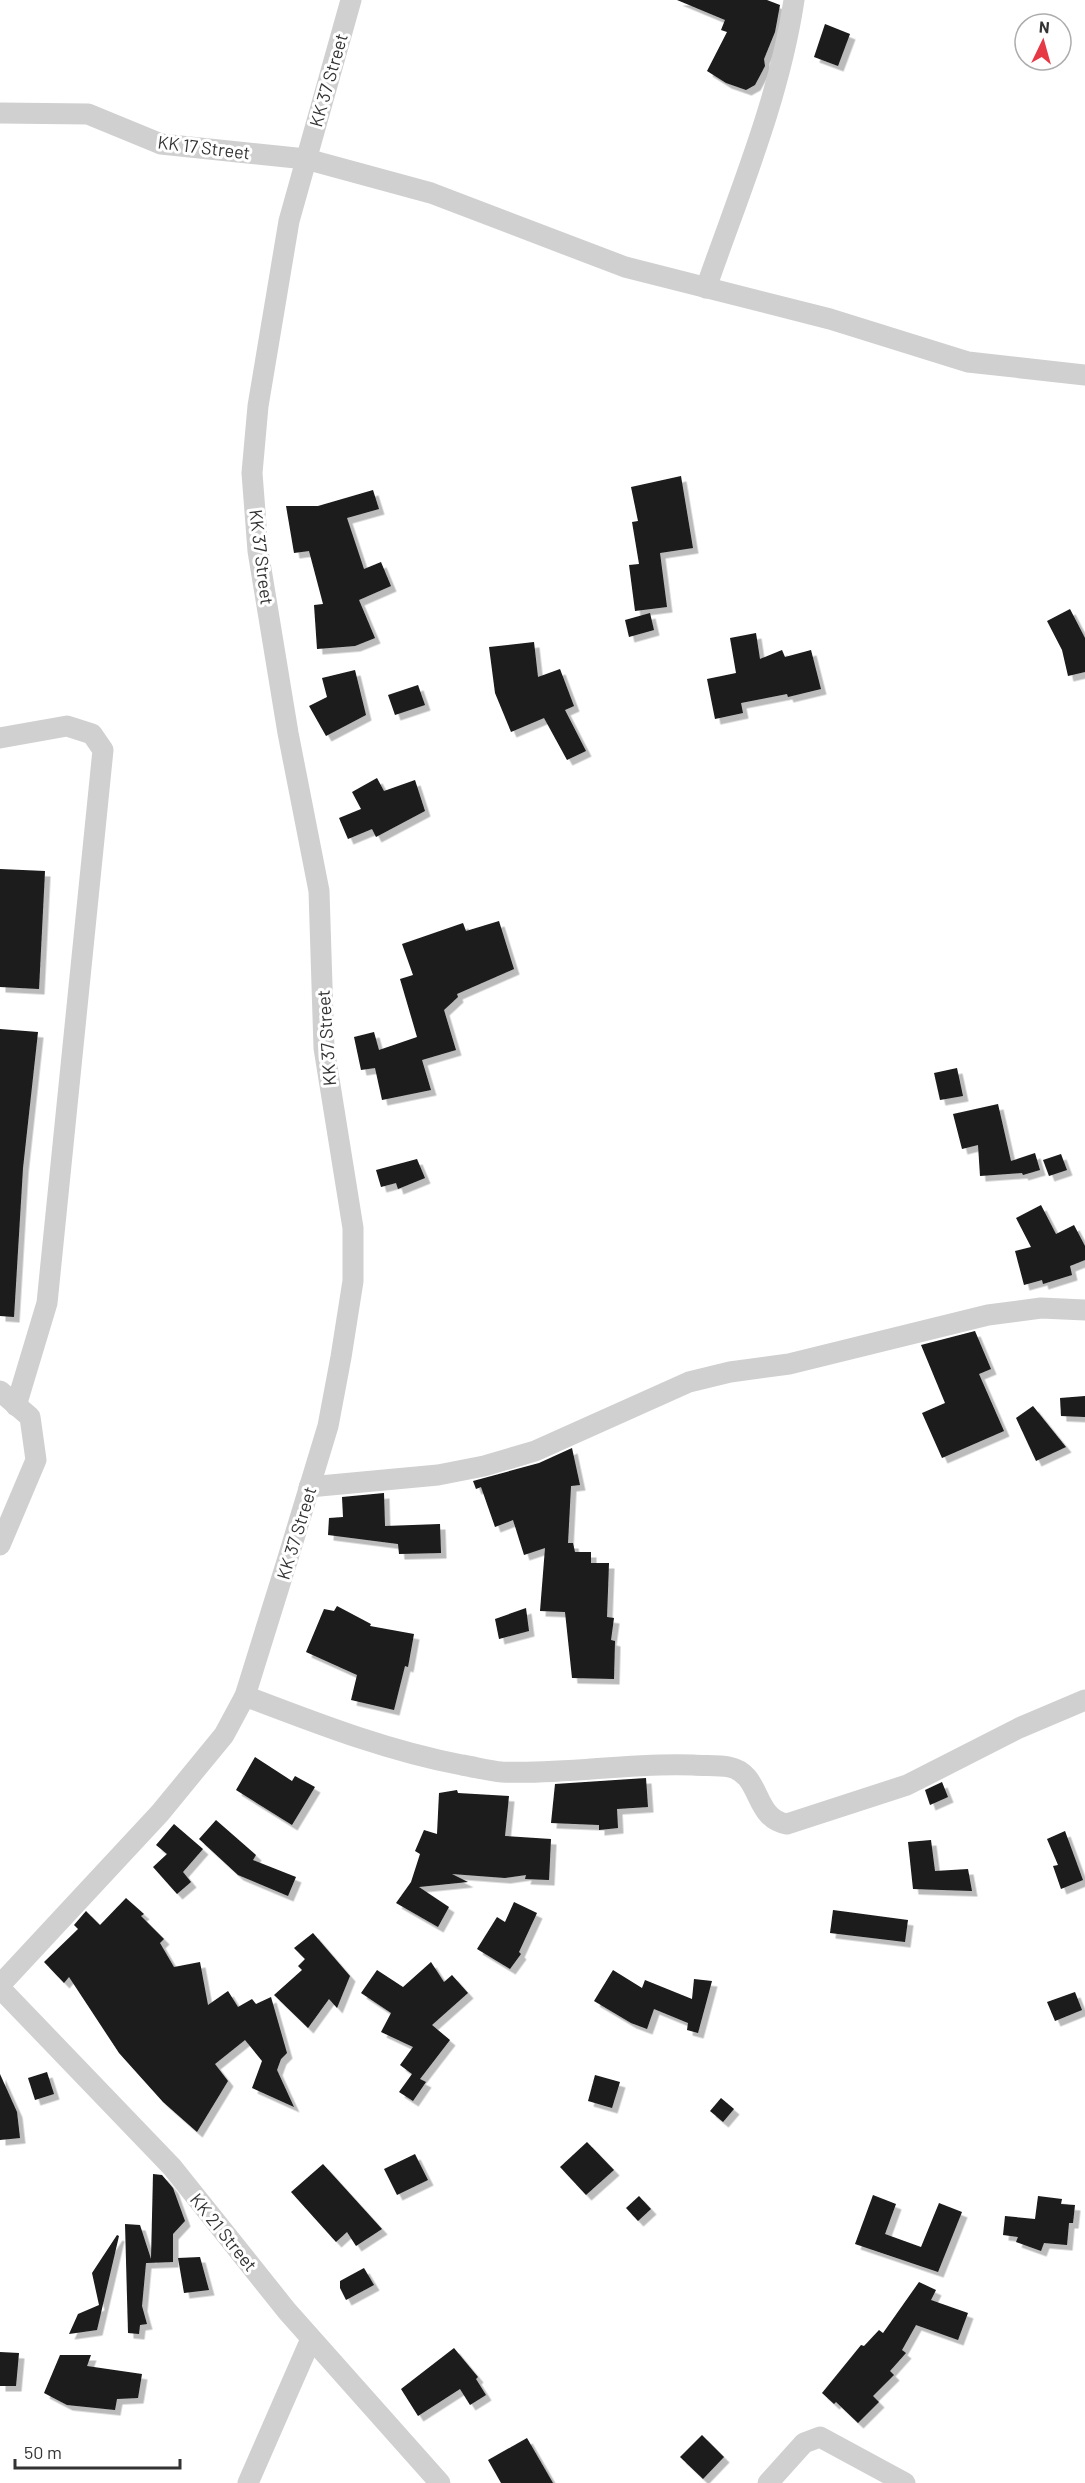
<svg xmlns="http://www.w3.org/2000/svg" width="1085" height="2483" font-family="Barlow,sans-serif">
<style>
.building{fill:#1a1a1a;filter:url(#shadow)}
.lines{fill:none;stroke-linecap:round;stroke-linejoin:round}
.minor{stroke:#d0d0d0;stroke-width:21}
.labels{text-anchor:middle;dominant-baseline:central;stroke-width:6;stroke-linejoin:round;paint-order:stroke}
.street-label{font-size:18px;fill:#333;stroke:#fff}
</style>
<defs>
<filter id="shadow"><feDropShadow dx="5.5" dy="5.5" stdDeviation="0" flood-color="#0004"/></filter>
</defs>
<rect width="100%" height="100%" fill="#fff"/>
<g class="building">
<path d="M677,0H767L780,5L775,32L764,59L765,66L755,85L746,90L726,83L707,71L727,32L721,30L725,20Z"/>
<path d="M825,24L850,34L838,66L814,57Z"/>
<path d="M681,476L693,548L660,553L667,607L635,611L629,565L639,564L632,522L638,521L631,487Z"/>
<path d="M373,490L379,509L347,518L364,569L381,562L391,586L359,600L375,638L355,646L317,649L314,605L323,604L309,551L294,553L286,506H318Z"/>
<path d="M1070,609L1085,638V672L1068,676L1062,650L1047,621Z"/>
<path d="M650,613L654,630L629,637L625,620Z"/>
<path d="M756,633L760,659L782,650L785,657L811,650L821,689L788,697L787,694L741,703L743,713L715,719L707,679L736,673L730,638Z"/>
<path d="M534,642L538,677L560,669L574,706L565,710L586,751L567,760L544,718L511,732L495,693L489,647Z"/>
<path d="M355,670L366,715L326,736L309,706L327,697L322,678Z"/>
<path d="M418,685L425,705L395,715L388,695Z"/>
<path d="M377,778L384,791L415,780L425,811L376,837L372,829L348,839L339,818L361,809L352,792Z"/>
<path d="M0,869L45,871L39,989L0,987Z"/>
<path d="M499,921L514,969L457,994L458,997L444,1010L456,1050L422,1060L431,1090L382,1100L375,1068L361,1070L354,1037L374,1032L379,1050L417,1037L400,979L413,975L402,944L463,923L466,931Z"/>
<path d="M0,1029L38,1032L23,1168L14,1317L0,1316Z"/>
<path d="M957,1068L963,1096L940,1100L934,1073Z"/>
<path d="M998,1104L1011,1161L1035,1153L1040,1170L1023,1175L1022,1173L980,1176L978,1145L962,1149L953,1114Z"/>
<path d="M1061,1154L1067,1170L1049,1176L1043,1160Z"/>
<path d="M417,1159L425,1178L398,1189L396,1183L381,1187L376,1170Z"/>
<path d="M1041,1205L1056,1234L1074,1225L1085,1246V1260L1070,1266L1072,1275L1043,1284L1042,1280L1024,1285L1015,1251L1031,1247L1016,1218Z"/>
<path d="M975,1331L991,1369L979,1374L1004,1431L942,1458L922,1413L945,1403L921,1345Z"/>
<path d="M1085,1396V1417L1061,1416L1060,1398Z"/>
<path d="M1033,1406L1066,1447L1036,1461L1016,1418Z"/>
<path d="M572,1448L580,1485L571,1486L568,1543H573L575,1552H591V1563H609L607,1617L614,1618L611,1640L615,1641L614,1679L572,1678L565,1612L540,1611L545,1548L524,1555L513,1520L495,1527L481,1487L476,1489L473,1481L539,1463Z"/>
<path d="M384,1493L385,1526L440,1524L441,1553L399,1554L398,1544L328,1535L329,1518L343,1517L342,1497Z"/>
<path d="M337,1606L371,1624L370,1626L414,1634L408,1667L405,1666L394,1710L351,1700L357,1675L306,1652L324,1609L334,1611Z"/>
<path d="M526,1608L529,1631L499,1639L495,1619Z"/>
<path d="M255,1757L292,1781L295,1776L315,1787L292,1825L236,1790Z"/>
<path d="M646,1778L648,1807L617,1809L618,1828L599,1830V1825L551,1823L555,1784Z"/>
<path d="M942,1782L948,1797L930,1805L925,1790Z"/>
<path d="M457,1790L458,1793L509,1796L505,1836L551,1839L549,1880L525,1879L526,1875L505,1878L452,1874L468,1882L419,1887L449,1907L438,1927L396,1903L411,1882L420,1854L415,1851L424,1830L437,1834L439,1793Z"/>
<path d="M216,1820L256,1855L253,1860L296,1877L288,1896L238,1875L199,1839Z"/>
<path d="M174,1824L203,1849L183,1872L191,1882L177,1894L153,1867L167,1854L156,1845Z"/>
<path d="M1065,1831L1083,1880L1061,1889L1053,1866L1058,1865L1047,1839Z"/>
<path d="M931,1840L935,1871L968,1869L972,1891L913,1889L908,1842Z"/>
<path d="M126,1898L144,1914L141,1916L164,1939L160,1943L174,1967L200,1962L208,2005L228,1991L238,2007L252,1999L256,2004L271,1997L287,2053L281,2059L277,2070L294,2107L252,2088L262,2061L245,2040L215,2064L228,2081L197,2132L163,2102L119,2053L69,1977L64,1983L44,1962L78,1929L74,1925L86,1911L100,1925Z"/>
<path d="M514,1902L537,1913L519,1952L521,1954L510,1969L477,1949L497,1917L505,1922Z"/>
<path d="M833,1910L908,1920L905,1942L830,1933Z"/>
<path d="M313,1933L350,1976L337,2008L329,1999L308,2028L274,1995L302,1970L298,1966L305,1959L294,1948Z"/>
<path d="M431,1962L444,1982L452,1975L468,1993L432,2025L450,2040L420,2079L426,2082L413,2101L399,2092L412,2074L400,2065L413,2047L381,2032L391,2013L361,1993L377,1970L403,1987Z"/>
<path d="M613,1970L642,1988L645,1980L692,1999L694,1979L712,1981L698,2033L687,2030L688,2023L654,2009L647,2029L631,2023L594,2001Z"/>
<path d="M1075,1992L1082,2010L1055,2021L1047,2002Z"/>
<path d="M47,2072L54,2094L35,2100L28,2078Z"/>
<path d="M0,2074L17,2112L20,2138L0,2140Z"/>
<path d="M595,2075L620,2082L612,2108L588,2101Z"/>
<path d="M721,2098L734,2109L723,2122L710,2111Z"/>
<path d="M587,2142L614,2170L586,2195L560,2167Z"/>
<path d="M415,2154L428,2180L397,2195L384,2169Z"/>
<path d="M323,2164L382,2229L356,2246L347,2232L336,2242L291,2192Z"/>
<path d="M153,2174L162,2175L173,2188L185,2221L173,2234V2262L146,2263L142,2306L147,2324L140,2325L139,2334L128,2333L125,2224L140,2225L151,2259Z"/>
<path d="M873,2195L896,2204L885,2234L921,2247L939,2203L962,2212L938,2272L855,2244Z"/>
<path d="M639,2196L651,2209L638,2221L626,2208Z"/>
<path d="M1038,2196L1062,2199L1061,2204L1075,2205L1073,2223H1069L1067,2245L1044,2243L1041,2251L1016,2242L1018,2237L1003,2235L1005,2216L1035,2219Z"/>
<path d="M117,2235L119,2236L97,2330L69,2334L78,2314L99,2305L92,2273Z"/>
<path d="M200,2257L209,2290L184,2293L178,2258Z"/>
<path d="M364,2268L374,2285L346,2300L340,2288V2281Z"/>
<path d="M919,2282L936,2290L931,2300L968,2313L958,2340L916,2325L902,2350L906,2353L890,2371L894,2375L873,2396L879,2402L858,2423L836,2402L834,2404L822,2393L861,2345L864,2346L879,2330L883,2333Z"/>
<path d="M454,2348L478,2377L476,2379L486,2395L470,2405L460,2389L418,2416L401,2389Z"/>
<path d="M0,2352L19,2353L16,2386H0Z"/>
<path d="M60,2355H91L87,2366L142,2374L138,2398L117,2399L115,2410L67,2405L44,2393Z"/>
<path d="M702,2435L724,2457L703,2479L680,2457Z"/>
<path d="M527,2438L553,2483H501L488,2460Z"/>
</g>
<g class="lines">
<g class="minor">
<path d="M0,113L88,114L161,144L306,159L431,193L625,267L830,319L968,362L1085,375"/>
<path d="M706,288C739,193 779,100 794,0"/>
<path d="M0,738L67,726L92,734L103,750L47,1303L16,1406"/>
<path d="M0,1391L30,1417L36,1460L0,1545"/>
<path d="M309,1487L438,1475L484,1466L535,1451L689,1382L730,1372L789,1364L988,1315L1041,1308L1085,1310"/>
<path d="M245,1696C316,1723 387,1751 462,1765C475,1767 489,1771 502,1772C566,1775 629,1762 693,1765C705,1766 718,1765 729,1767C762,1773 753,1819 787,1824L907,1785L1019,1728L1085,1700"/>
<path d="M0,1985L160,1813L224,1735L245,1696L288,1558L328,1426L341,1357L353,1281V1228L324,1048L319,891L288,733L258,551L252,473L258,406L289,221L351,0"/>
<path d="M0,1988L172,2167L287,2311L440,2483"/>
<path d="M248,2483L311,2339"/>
<path d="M768,2483L804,2443L820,2437L905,2483"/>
</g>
</g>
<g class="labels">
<g class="street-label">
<text transform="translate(328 80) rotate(-74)">KK 37 Street</text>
<text transform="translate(204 147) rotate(7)">KK 17 Street</text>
<text transform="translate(262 557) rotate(83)">KK 37 Street</text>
<text transform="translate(326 1038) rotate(-94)">KK 37 Street</text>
<text transform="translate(296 1533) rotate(-73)">KK 37 Street</text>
<text transform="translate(224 2232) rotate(51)">KK 21 Street</text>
</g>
</g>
<g transform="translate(1043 42) rotate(5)"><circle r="28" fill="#ffffff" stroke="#adadad" stroke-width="1.5"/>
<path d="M0-4.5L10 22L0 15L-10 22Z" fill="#e63946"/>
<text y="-9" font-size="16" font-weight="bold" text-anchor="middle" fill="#333333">N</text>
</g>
<path d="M15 2459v9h165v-9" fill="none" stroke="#333333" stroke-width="3"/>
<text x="24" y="2459" font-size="18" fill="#333333" stroke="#ffffff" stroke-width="4.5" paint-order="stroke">50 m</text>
</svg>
